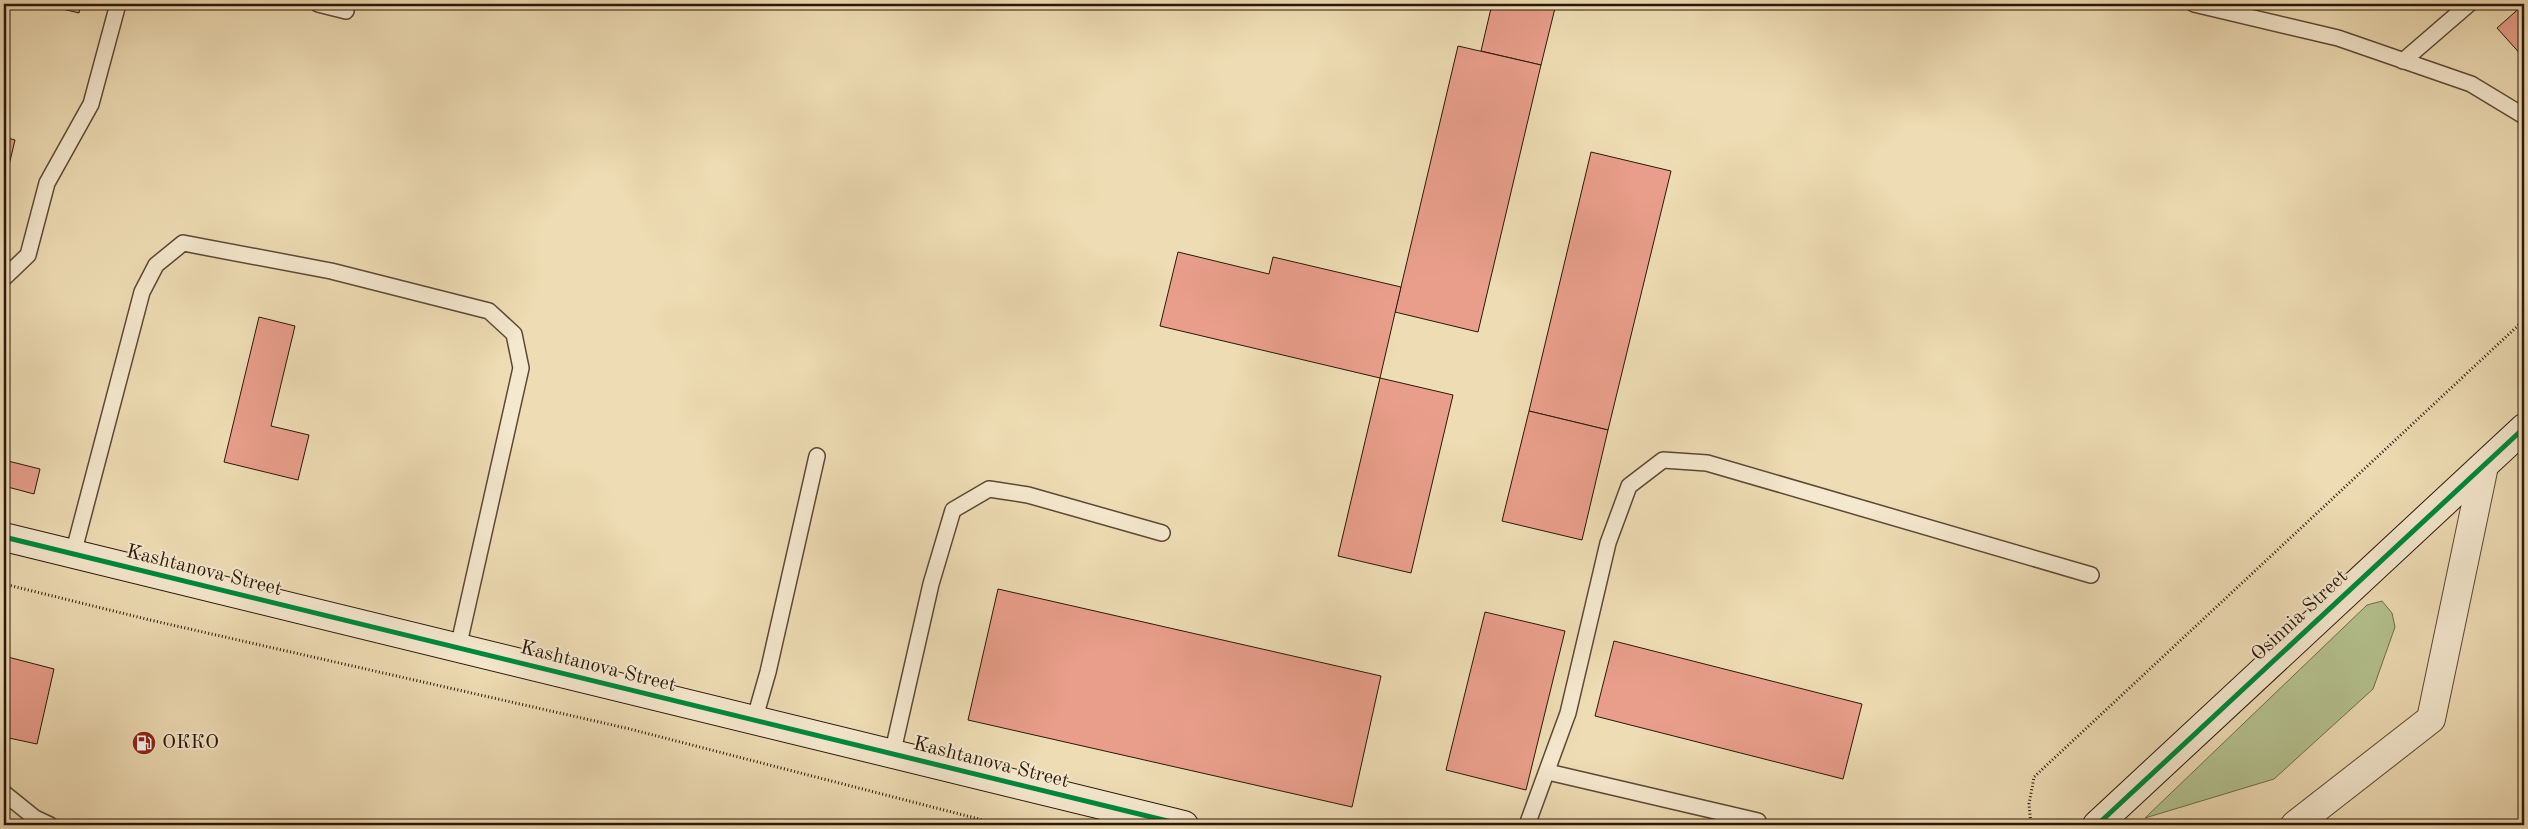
<svg xmlns="http://www.w3.org/2000/svg" width="2528" height="829" font-family="'Old Standard TT',serif">
<style>
.green{fill:#b4c290;stroke:#706c4c}
.building{fill:#e89e8b;stroke:#2b1709}
.lines{fill:none;stroke-linecap:round;stroke-linejoin:round}
.lane-casing{stroke:#5c4834;stroke-width:18}
.street-casing{stroke:#5c4834;stroke-width:30}
.secondary-casing{stroke:#2b1709;stroke-width:30}
.path{stroke:#2b1709;stroke-width:3;stroke-dasharray:1 2.5;stroke-linecap:butt}
.lane{stroke:#f4e8ce;stroke-width:15}
.street{stroke:#f4e8ce;stroke-width:28}
.secondary{stroke:#f4e8ce;stroke-width:28}
.cycleway-casing{stroke:#f4e8ce;stroke-width:8}
.cycleway{stroke:#00873e;stroke-width:5}
.labels{text-anchor:middle;dominant-baseline:central;stroke-width:4;stroke-linejoin:round;paint-order:stroke}
.street-label{font-size:20px;fill:#2b1709;stroke:#f4e8ce}
.poi-label{font-size:20px;fill:#2b1709;stroke:#f4e8ce;text-anchor:start}
</style>
<rect width="100%" height="100%" fill="#eedcb4"/>
<filter id="stains"><feTurbulence type="fractalNoise" baseFrequency=".004" numOctaves="4"/><feColorMatrix values="0 0 0 0 .2 0 0 0 0 .09 0 0 0 0 .02 0 0 0 .5 -.17"/></filter>
<radialGradient id="worn" r=".72"><stop offset=".6" stop-color="#630" stop-opacity="0"/><stop offset="1" stop-color="#630" stop-opacity=".3"/></radialGradient>
<path class="green" d="M2382,601L2392,613L2395,627L2373,689L2274,779L2145,818L2367,605Z"/>
<g class="building">
<path d="M42,4H81L79,13Z"/>
<path d="M1492,4H1556L1541,65L1481,51Z"/>
<path d="M2524,4V58L2497,28Z"/>
<path d="M1458,46L1541,65L1478,332L1395,312Z"/>
<path d="M4,137L15,140L4,186Z"/>
<path d="M1591,152L1671,171L1608,430L1529,411Z"/>
<path d="M1178,252L1269,274L1273,257L1401,287L1380,378L1160,326Z"/>
<path d="M259,317L295,326L271,426L309,435L298,480L224,462Z"/>
<path d="M1380,378L1453,395L1411,573L1338,556Z"/>
<path d="M1529,411L1608,430L1582,540L1502,521Z"/>
<path d="M4,460L40,469L34,494L4,486Z"/>
<path d="M998,589L1381,676L1352,807L968,720Z"/>
<path d="M1485,612L1565,631L1526,790L1446,770Z"/>
<path d="M1614,641L1862,704L1843,779L1595,716Z"/>
<path d="M4,656L54,669L37,744L4,737Z"/>
</g>
<g class="lines">
<g class="lane-casing">
<g id="lane">
<path d="M318,4L346,11"/>
<path d="M2194,4L2338,38L2471,84L2524,116"/>
<path d="M2403,61L2469,4"/>
<path d="M4,278L28,255L47,183L91,104L118,4"/>
<path d="M73,554L142,292L156,265L183,243L331,271L489,311L514,334L521,368L458,648"/>
<path d="M754,721L768,672L817,456"/>
<path d="M892,755L931,584L953,510L989,489L1028,495L1162,533"/>
<path d="M1548,772L1758,821"/>
<path d="M4,793L35,818L50,825"/>
<path d="M1527,825L1568,713L1608,543L1629,486L1663,460L1707,463L2091,575"/>
</g>
</g>
<g class="street-casing">
<path id="street" d="M2295,825L2431,719L2484,466"/>
</g>
<g class="secondary-casing">
<g id="secondary">
<path d="M4,537L1184,825"/>
<path d="M2097,825L2524,428"/>
</g>
</g>
<g class="path">
<path d="M4,584L150,620L630,729L1002,825"/>
<path d="M2031,825L2029,804L2034,777L2524,320"/>
</g>
<use href="#lane" class="lane"/>
<use href="#street" class="street"/>
<use href="#secondary" class="secondary"/>
<g class="cycleway-casing">
<g id="cycleway">
<path d="M4,537L1184,825"/>
<path d="M2097,825L2524,428"/>
</g>
</g>
<use href="#cycleway" class="cycleway"/>
</g>
<defs>
<g id="fuel-disc" transform="scale(1.25)"><circle r="9.5" fill="#8f2418" stroke="#f4e8ce"/><path d="M-5.5-6h7V0h2V4h1.3V-2.5L3-4.5l.8-.8L6-3V5H2.5V1h-1V6h-7ZM-4.2-4.7v3.2H.2V-4.7Z" fill="#fff"/></g>
</defs>
<g fill-rule="evenodd">
<use href="#fuel-disc" x="144" y="743"/>
</g>
<g class="labels">
<g class="street-label">
<text transform="translate(204 571) rotate(14)">Kashtanova Street</text>
<text transform="translate(2300 616) rotate(-43)">Osinnia Street</text>
<text transform="translate(598 667) rotate(14)">Kashtanova Street</text>
<text transform="translate(991 763) rotate(14)">Kashtanova Street</text>
</g>
<g class="poi-label">
<text x="162" y="743">ОККО</text>
</g>
</g>
<rect width="2528" height="829" fill="none" stroke="#eedcb4" stroke-width="20"/>
<rect x="5" y="5" width="2518" height="819" fill="none" stroke="#2b1709" stroke-width="2.5"/>
<rect x="10" y="10" width="2508" height="809" fill="none" stroke="#2b1709"/>
<rect width="100%" height="100%" filter="url(#stains)"/>
<rect width="100%" height="100%" fill="url(#worn)"/>
</svg>
